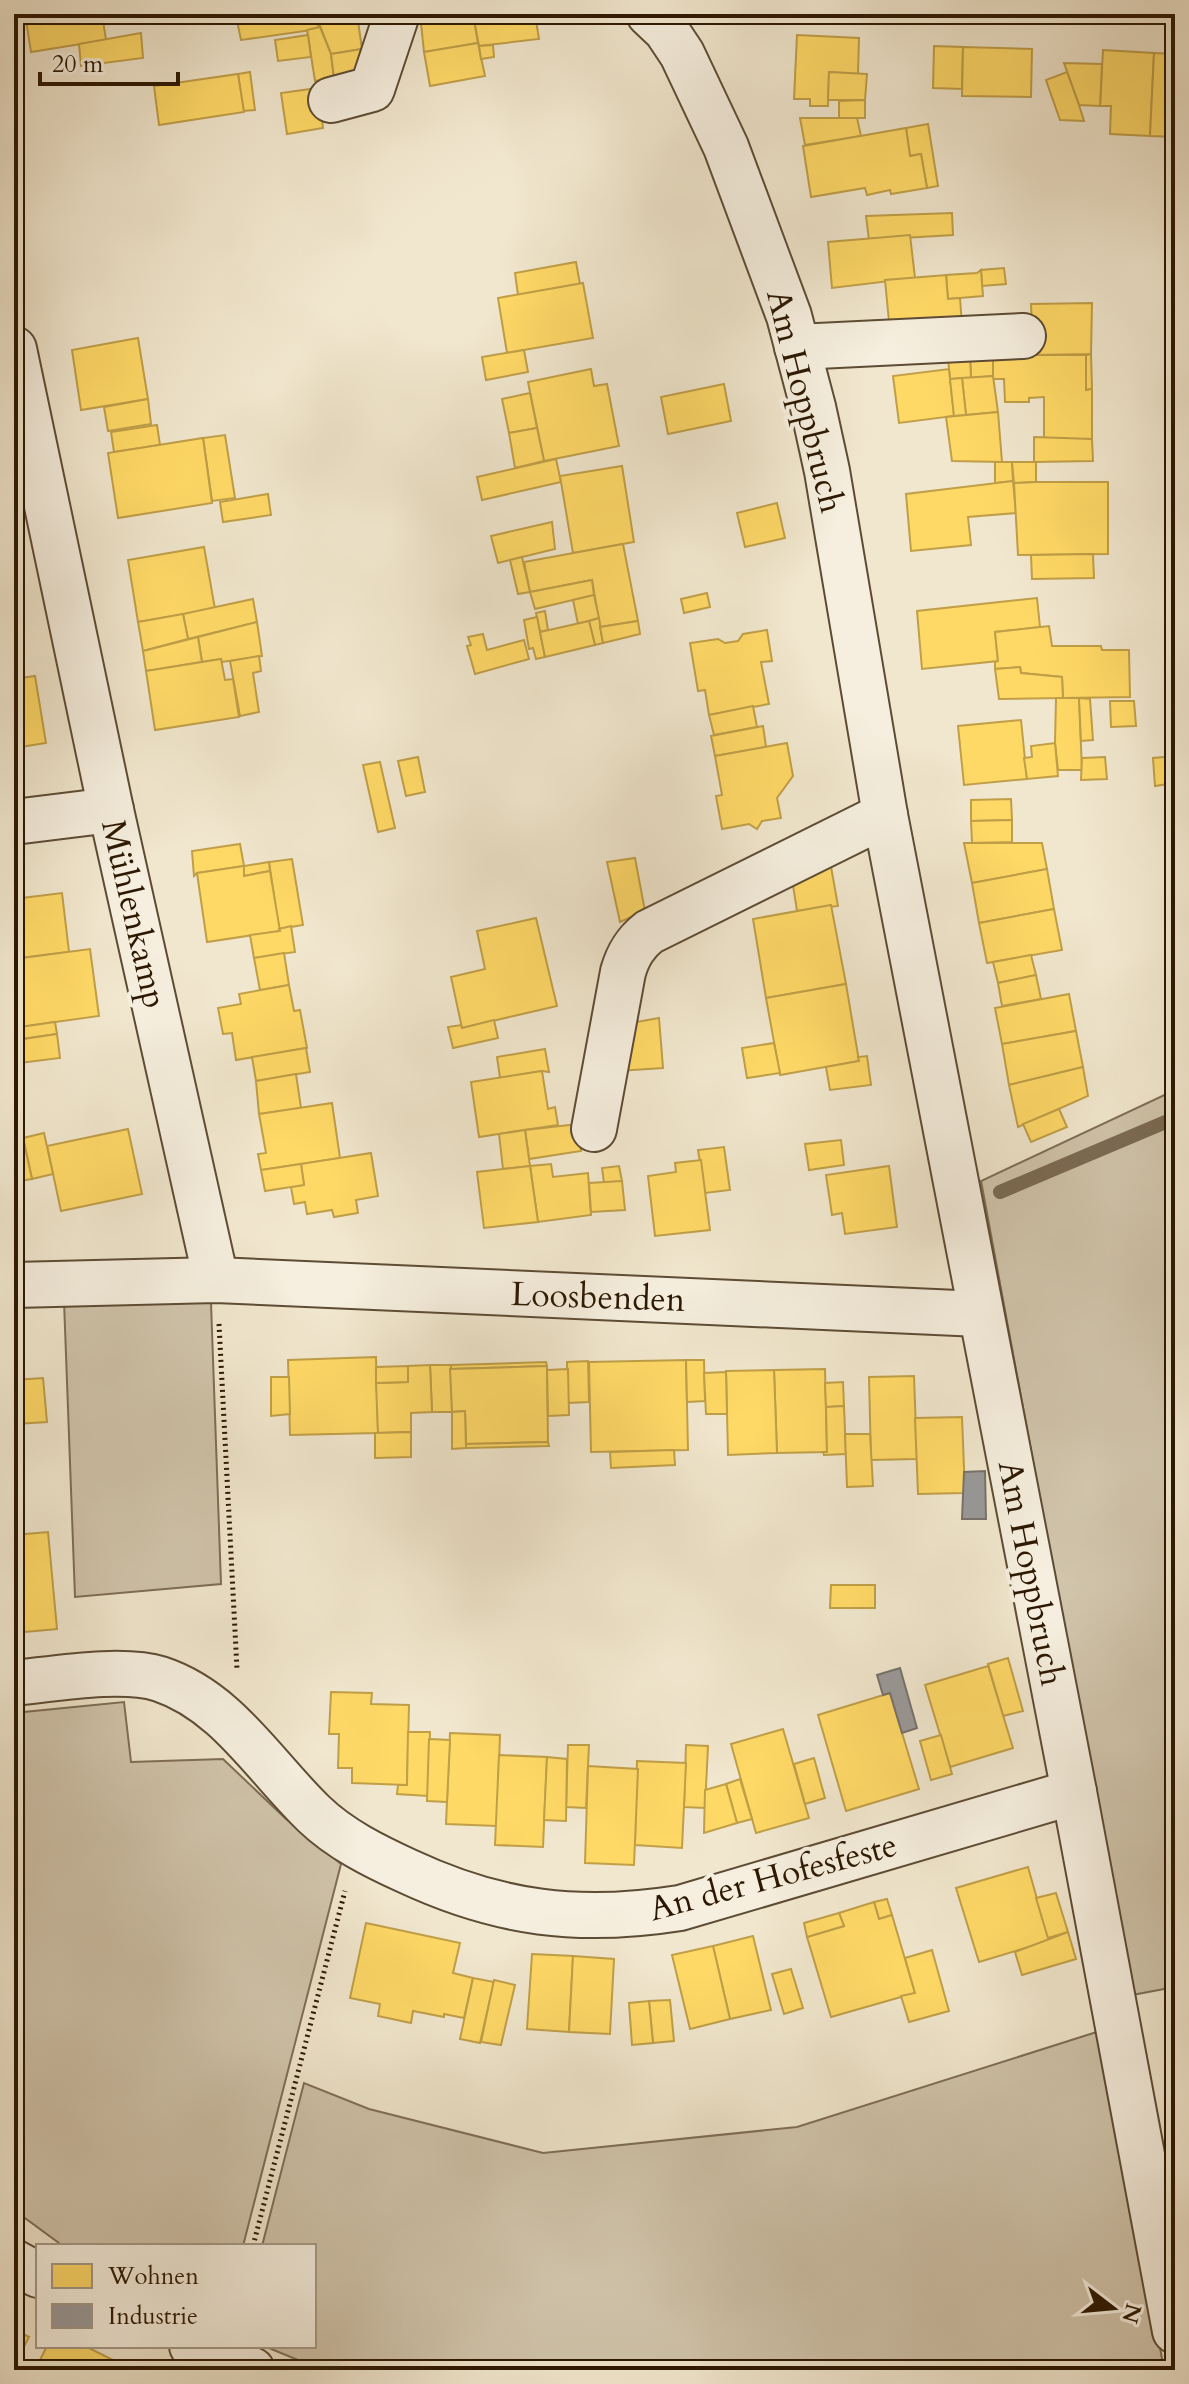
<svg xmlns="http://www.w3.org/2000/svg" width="1189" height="2384" font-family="Cardo,serif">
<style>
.green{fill:#d0c4ab;stroke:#7e6e56;stroke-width:2}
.homes{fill:#ffd966;stroke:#c09f48;stroke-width:2}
.industry{fill:#999;stroke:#78726c;stroke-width:2}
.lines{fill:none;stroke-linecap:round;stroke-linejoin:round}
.stream{stroke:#7a6a53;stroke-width:14}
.minor-casing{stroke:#5d4c35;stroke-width:48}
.path{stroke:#2c1802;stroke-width:5;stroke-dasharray:2 4;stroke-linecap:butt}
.minor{stroke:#f6efdf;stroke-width:44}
.labels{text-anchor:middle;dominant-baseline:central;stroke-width:8;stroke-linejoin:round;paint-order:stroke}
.street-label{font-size:34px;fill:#2c1802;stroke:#f6efdf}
</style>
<rect width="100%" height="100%" fill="#f1e7ce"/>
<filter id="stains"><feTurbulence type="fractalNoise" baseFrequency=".0025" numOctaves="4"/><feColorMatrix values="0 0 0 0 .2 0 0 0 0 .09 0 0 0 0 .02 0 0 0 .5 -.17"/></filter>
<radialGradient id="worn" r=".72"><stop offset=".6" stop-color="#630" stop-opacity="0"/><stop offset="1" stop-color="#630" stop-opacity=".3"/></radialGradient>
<g class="green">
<path d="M1175,1090V1987L1132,1995L981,1181Z"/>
<path d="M64,1301L211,1303L221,1584L75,1597Z"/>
<path d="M124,1702L131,1762L223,1759L285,1818L341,1864L243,2246H63L14,2210V1713Z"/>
<path d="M1103,2030L1164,2370H322L264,2346H314V2246H262L304,2083L369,2109L543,2153L797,2127Z"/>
</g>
<g class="homes">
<path d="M25,14H102L106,40L31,52Z"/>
<path d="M250,14H315L319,29L241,40L236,16Z"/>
<path d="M345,14H357L362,49L331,54L317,18Z"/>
<path d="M420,14H473L478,43L424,52Z"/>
<path d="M473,14H535L539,39L479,46Z"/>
<path d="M320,27L331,54L334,78L315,81L307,30Z"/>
<path d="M141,33L143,58L81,66L79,44Z"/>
<path d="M308,35L311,57L278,61L275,40Z"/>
<path d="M797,35L859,38L858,74L829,72L828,106H810V99H794Z"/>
<path d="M478,43L485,76L430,86L424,52Z"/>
<path d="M493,45L494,57L481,59L479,46Z"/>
<path d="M934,46L963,47L962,89L933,88Z"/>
<path d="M963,47L1032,49L1031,97L962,96Z"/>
<path d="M362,49L367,73L334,78L331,54Z"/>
<path d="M1103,50L1154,53L1150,136L1110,134L1111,106H1100Z"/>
<path d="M1154,53L1175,54V137L1150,136Z"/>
<path d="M1064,63L1102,64L1100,106L1079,105Z"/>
<path d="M250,72L255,110L243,111L238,74Z"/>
<path d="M829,72L867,74L865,100H828Z"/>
<path d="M1067,72L1079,105L1084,121L1060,120L1046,80Z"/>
<path d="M238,74L244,112L159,125L154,86Z"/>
<path d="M318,88L323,128L287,134L281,93Z"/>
<path d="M865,100V118H839V101Z"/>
<path d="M800,118H857L861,136L805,145Z"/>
<path d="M928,124L938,186L927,188L921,154L910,156L906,128Z"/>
<path d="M906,128L910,156L921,154L927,188L891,194L890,190L867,195L865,188L811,197L803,146Z"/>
<path d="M952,213L953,235L869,240L866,216Z"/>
<path d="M910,235L915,278L832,288L828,242Z"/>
<path d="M576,262L580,284L518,295L515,273Z"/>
<path d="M1004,268L1006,284L982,286L981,270Z"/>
<path d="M981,270L983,296L948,299L946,275L977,273Z"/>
<path d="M946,275L948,299L960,298L962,325L890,332L885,280Z"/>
<path d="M583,283L593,338L507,353L498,298Z"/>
<path d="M1092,303L1091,354L1033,355L1031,304Z"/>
<path d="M138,338L148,399L81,410L72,350Z"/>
<path d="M524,350L528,372L486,380L482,357Z"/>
<path d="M993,353V376L971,378L970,356Z"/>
<path d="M1091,354L1092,389L1086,390V355Z"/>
<path d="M993,355H1086V390L1092,389V439H1044V397L1029,398V402H1005L1004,379H993Z"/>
<path d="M970,356L971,378L950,379L948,358Z"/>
<path d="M591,369L594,386L607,384L619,446L544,461L528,382Z"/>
<path d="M949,369L954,416L899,423L893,376Z"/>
<path d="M993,376L998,412L966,415L962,378Z"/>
<path d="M962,378L966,415L954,416L950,379Z"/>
<path d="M724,384L731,421L668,434L661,397Z"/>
<path d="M530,393L537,428L509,433L502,399Z"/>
<path d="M148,399L151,424L108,431L104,407Z"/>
<path d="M998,412L1002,462L952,461L946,417Z"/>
<path d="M157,425L160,445L114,452L111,432Z"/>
<path d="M537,428L544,461L515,468L509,433Z"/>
<path d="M225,435L235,498L212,501L203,438Z"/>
<path d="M1034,437L1092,439L1093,461L1034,462Z"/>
<path d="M203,438L212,503L118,518L108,453Z"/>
<path d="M556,459L561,482L482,500L477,477Z"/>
<path d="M995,462H1012L1013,481L995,483Z"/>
<path d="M1012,462H1036V482L1014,483Z"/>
<path d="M622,466L634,542L573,553L560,476Z"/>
<path d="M1013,481L1016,513L968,517L971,545L911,551L906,494Z"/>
<path d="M1036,482H1108V554L1018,555L1014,483Z"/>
<path d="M268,494L271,515L223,522L220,502Z"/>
<path d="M777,503L785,538L745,547L737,513Z"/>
<path d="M552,522L555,549L498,563L491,536Z"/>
<path d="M623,544L638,621L600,627L592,580L530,592L524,562Z"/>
<path d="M204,547L215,609L138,622L128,560Z"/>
<path d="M1093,554L1094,578L1032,579L1031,555Z"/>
<path d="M522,557L530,592L518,594L510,560Z"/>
<path d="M592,580L594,595L535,609L530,592Z"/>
<path d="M707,593L710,607L684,613L681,599Z"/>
<path d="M594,595L599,618L578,624L573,600Z"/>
<path d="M1037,598L1040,627L995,632L998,661L922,669L917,611Z"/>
<path d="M253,599L257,622L188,639L183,614Z"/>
<path d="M545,611L548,630L540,632L536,613Z"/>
<path d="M183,614L188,639L143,651L138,622Z"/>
<path d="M537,617L545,657L536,659L533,648L529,649L524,620Z"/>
<path d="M599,618L603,643L595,645L589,621Z"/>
<path d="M589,621L595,645L545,657L540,632Z"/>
<path d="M638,621L640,634L603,643L600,627Z"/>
<path d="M257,622L262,656L222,662L221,659L202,662L198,637Z"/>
<path d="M1049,626L1052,646H1101L1102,650H1129L1130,697L1063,698L1062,677L1021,673L1020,667L995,669V662L998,661L995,632Z"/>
<path d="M767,630L772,661L761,662L769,704L709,715L705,690L698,691L690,643L718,639L725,643L738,641L743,634Z"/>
<path d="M483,634L487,650L524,640L529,659L475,674L467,646L471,645L468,637Z"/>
<path d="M198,637L202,662L146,671L143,651Z"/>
<path d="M259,656L261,671L253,673L259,712L240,716L230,661Z"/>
<path d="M221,659L225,680L233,679L239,717L155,730L146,671Z"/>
<path d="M1020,667L1021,673L1062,677L1063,698L999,699L995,669Z"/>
<path d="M35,676L46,743L14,748V679Z"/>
<path d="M1056,698H1079L1082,770H1058L1055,743Z"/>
<path d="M1079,698L1090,699L1093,740L1081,741Z"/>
<path d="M1110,701H1134L1136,726L1111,727Z"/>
<path d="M753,706L757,727L714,735L709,715Z"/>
<path d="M1021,720L1027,779L964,785L958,726Z"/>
<path d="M763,726L766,747L715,756L711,736Z"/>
<path d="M787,743L793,776L777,798L781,818L762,821L757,829L749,824L722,829L716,796L722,795L715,756Z"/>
<path d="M1055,743L1058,776L1027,779L1024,758L1032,757L1031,746Z"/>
<path d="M1175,756V783L1155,786L1153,758Z"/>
<path d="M418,757L425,792L406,796L398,761Z"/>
<path d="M1105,757L1107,779L1081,780L1082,758Z"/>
<path d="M380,762L395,828L378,832L363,765Z"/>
<path d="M1011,799L1012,820L971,821V800Z"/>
<path d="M1012,820V842L972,843L971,821Z"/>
<path d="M964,843H1042L1047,869L972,883Z"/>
<path d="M240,844L244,866L197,873L194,876L192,851Z"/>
<path d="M635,858L645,911L620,922L607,862Z"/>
<path d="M292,859L303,925L279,929L269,862Z"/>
<path d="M830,861L838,906L797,911L792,879Z"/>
<path d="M269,862L270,871L244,876V866Z"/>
<path d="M244,866V876L270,871L280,931L207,942L197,873Z"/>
<path d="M1047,869L1054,909L979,923L972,883Z"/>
<path d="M62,893L69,952L14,959V899Z"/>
<path d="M831,905L846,984L766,998L753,919Z"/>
<path d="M1054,909L1062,950L987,963L979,923Z"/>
<path d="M536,918L557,1006L462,1028L451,977L485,969L477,931Z"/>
<path d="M291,926L295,952L254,958L250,935L280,931L279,929Z"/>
<path d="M90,949L99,1016L20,1027L14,992V959Z"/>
<path d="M284,953L289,985L260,990L254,958Z"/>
<path d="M1031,955L1036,975L998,983L993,962Z"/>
<path d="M1036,975L1041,999L1002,1006L998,983Z"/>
<path d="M846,984L859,1061L780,1075L766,998Z"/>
<path d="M289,985L294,1011L300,1010L307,1048L236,1060L232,1033L223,1034L218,1008L241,1004L239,994Z"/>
<path d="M1069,994L1076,1031L1002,1044L995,1008Z"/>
<path d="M659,1018L663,1068L618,1071L625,1024Z"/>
<path d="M494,1020L498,1038L453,1048L448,1027L461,1025L462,1028Z"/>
<path d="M55,1022L57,1034L21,1039L20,1027Z"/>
<path d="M14,1024H19L21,1039L17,1040L20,1063L14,1064Z"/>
<path d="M1076,1031L1083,1067L1009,1085L1002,1044Z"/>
<path d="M57,1034L60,1058L20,1063L17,1040Z"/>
<path d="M774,1043L780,1073L747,1078L742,1048Z"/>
<path d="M306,1048L310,1072L256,1081L252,1057Z"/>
<path d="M545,1049L549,1072L542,1071L500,1078L497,1057Z"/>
<path d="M867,1056L871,1085L830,1090L826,1067L859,1061L858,1057Z"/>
<path d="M1083,1067L1088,1096L1018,1127L1009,1085Z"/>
<path d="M542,1071L548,1109L555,1107L558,1125L479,1137L471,1082Z"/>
<path d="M296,1074L301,1108L259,1114L256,1081Z"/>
<path d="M332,1103L340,1158L261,1170L258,1154L266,1153L259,1114Z"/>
<path d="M1059,1109L1067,1127L1031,1142L1023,1124Z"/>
<path d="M578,1124L581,1151L529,1159L525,1130Z"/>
<path d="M128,1129L142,1194L61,1211L47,1146Z"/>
<path d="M525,1130L530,1166L503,1169L499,1134Z"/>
<path d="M44,1133L53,1174L32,1179L23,1138Z"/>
<path d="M23,1138L32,1179L14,1182V1140Z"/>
<path d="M841,1140L844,1165L809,1170L805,1144Z"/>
<path d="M724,1147L730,1190L705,1193L698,1150Z"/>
<path d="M371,1153L378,1196L356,1200L358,1213L334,1217L332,1210L307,1214L305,1202L294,1204L291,1187L304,1185L301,1164Z"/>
<path d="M701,1160L710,1230L655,1236L648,1176L676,1172L675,1163Z"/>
<path d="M301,1164L304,1185L265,1191L261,1170Z"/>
<path d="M551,1164L553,1177L588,1173L591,1215L538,1222L530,1166Z"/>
<path d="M530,1166L538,1222L484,1228L477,1172Z"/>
<path d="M619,1166L622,1181L604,1183L602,1168Z"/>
<path d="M889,1166L897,1227L845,1234L842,1213L832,1215L826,1175Z"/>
<path d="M622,1181L625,1210L591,1212L589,1183Z"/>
<path d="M376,1357L378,1433L290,1435L288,1360Z"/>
<path d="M686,1360L688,1450L591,1452L589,1362Z"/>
<path d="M686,1360H704L705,1401L687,1402Z"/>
<path d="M588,1361L589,1402L568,1403L567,1362Z"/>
<path d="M546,1362L547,1366L450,1369L451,1365Z"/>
<path d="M430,1365H451L452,1412H432Z"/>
<path d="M430,1365L432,1412L411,1413V1432L378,1433L376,1383L408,1382V1366Z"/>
<path d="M408,1366V1382L376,1383V1367Z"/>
<path d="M547,1366L548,1442L466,1444L465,1411L452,1412L450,1369Z"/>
<path d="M568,1369L569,1415L548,1416L547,1370Z"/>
<path d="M825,1369L827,1452L777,1453L774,1370Z"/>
<path d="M774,1370L777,1453L728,1455L726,1371Z"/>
<path d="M726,1372L727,1414H706L704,1373Z"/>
<path d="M914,1376L917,1459L871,1460L869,1377Z"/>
<path d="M271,1377H289L290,1414L271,1416Z"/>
<path d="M43,1378L47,1422L16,1424L14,1380Z"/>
<path d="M843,1382L844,1406L826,1407L825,1383Z"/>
<path d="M844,1406L846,1454L824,1455L823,1452H827L826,1407Z"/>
<path d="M465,1411L466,1448L452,1449V1412Z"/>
<path d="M962,1417L965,1493L918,1494L915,1418Z"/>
<path d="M411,1432V1457L375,1458V1433Z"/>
<path d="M845,1434H870L873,1486L847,1487Z"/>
<path d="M548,1442L549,1446L466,1448V1444Z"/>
<path d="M674,1450L675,1465L611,1468L610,1452Z"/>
<path d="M48,1532L57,1629L14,1633V1535Z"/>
<path d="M831,1585H875V1608H830Z"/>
<path d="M1008,1658L1023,1711L1003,1716L988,1664Z"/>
<path d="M988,1666L1013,1748L950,1767L925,1685Z"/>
<path d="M331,1692L372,1693L371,1704L409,1705L407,1785L352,1783V1768H338L339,1734H329Z"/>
<path d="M890,1693L919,1789L846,1811L818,1715Z"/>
<path d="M783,1729L809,1818L756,1833L731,1744Z"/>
<path d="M408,1732H430L428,1796L397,1794L398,1785H407Z"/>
<path d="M450,1733L500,1735L497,1826L446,1824Z"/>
<path d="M941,1735L952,1774L931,1780L920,1741Z"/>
<path d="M429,1739L450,1740L447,1802L427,1801Z"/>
<path d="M568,1745H589L586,1808L566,1807Z"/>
<path d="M686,1745L708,1746L705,1808L684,1807Z"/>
<path d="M499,1755L547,1757L543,1847L495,1845Z"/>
<path d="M547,1757L567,1759L566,1821L544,1820Z"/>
<path d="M814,1758L825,1798L805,1804L794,1764Z"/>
<path d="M637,1761L686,1763L682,1848L635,1845Z"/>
<path d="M588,1766L638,1769L634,1865L585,1863Z"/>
<path d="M740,1779L752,1819L737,1823L726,1784Z"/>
<path d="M726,1784L737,1823L704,1833L705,1790Z"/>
<path d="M1028,1867L1049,1941L979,1962L956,1888Z"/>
<path d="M1056,1893L1068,1932L1048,1938L1036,1898Z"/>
<path d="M887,1899L892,1915L879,1919L874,1902Z"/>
<path d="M874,1902L879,1919L892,1915L915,1993L831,2017L807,1937L844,1926L839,1913Z"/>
<path d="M839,1913L844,1926L807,1937L804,1923Z"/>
<path d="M366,1923L460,1943L453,1973L473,1978L464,2018L444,2014V2017L413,2011L411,2023L378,2016L380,2004L350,1998Z"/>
<path d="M1068,1932L1076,1959L1022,1975L1015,1952Z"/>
<path d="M753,1936L771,2010L730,2019L713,1946Z"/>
<path d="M713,1946L730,2019L690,2029L672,1955Z"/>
<path d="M932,1950L949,2011L909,2022L901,1996L915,1993L905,1958Z"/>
<path d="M532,1954L573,1956L569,2032L527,2029Z"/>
<path d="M573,1956L614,1959L610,2034L569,2032Z"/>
<path d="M791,1969L803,2008L784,2014L772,1974Z"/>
<path d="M473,1978L494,1982L480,2043L460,2039Z"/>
<path d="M494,1980L515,1985L501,2045L481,2042Z"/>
<path d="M670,2000L674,2041L653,2043L649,2001Z"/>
<path d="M649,2001L653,2043L632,2045L629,2003Z"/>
<path d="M14,2329L29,2337L14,2366Z"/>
<path d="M47,2346H85L117,2362L113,2370H35Z"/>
</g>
<g class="industry">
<path d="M985,1471L986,1519H962L964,1472Z"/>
<path d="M900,1668L917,1728L902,1733L890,1693L883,1695L877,1675Z"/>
</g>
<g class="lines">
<path class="stream" d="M1000,1192L1175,1118"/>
<g class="minor-casing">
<g id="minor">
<path d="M649,14L666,30L682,54L726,147L789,316L813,407L827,471L885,815L1074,1792L1175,2331"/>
<path d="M331,100L372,89L397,14"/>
<path d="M797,347L1023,336"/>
<path d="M14,349L111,810L216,1280"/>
<path d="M14,822L111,810"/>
<path d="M594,1129L623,972C628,955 635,943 649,932L885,815"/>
<path d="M14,1285L216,1280L980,1314"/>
<path d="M14,1683C54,1679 122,1667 160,1679C227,1701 265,1767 314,1814C340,1839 374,1856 407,1871C499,1914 579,1924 680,1908L1074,1792"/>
<path d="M14,2262L38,2275"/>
<path d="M192,2346L252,2370"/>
</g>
</g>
<g class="path">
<path d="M219,1324L237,1669"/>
<path d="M253,2246L345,1891"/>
</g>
<use href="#minor" class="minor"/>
</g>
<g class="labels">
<g class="street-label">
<text transform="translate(805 401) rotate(76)">Am Hoppbruch</text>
<text transform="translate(134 914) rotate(77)">Mühlenkamp</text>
<text transform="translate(598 1297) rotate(2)">Loosbenden</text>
<text transform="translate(1031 1573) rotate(79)">Am Hoppbruch</text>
<text transform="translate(773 1877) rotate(-15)">An der Hofesfeste</text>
</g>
</g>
<rect width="1189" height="2384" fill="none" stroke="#f1e7ce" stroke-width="48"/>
<rect x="16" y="16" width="1157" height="2352" fill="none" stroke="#2c1802" stroke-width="4"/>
<rect x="24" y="24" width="1141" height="2336" fill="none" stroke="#2c1802" stroke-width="2"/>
<rect x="36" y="2244" width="280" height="104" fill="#f6efdf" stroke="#a59987" stroke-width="2"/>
<rect x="52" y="2264" width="40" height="24" fill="#ffd966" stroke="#a59987" stroke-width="2"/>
<text x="108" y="2284" font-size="24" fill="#2c1802">Wohnen</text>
<rect x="52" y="2304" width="40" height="24" fill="#999999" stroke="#a59987" stroke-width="2"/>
<text x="108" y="2324" font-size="24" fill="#2c1802">Industrie</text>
<g transform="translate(1113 2308) rotate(106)" stroke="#f6efdf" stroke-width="6" paint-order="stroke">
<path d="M0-6L14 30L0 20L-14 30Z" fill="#2c1802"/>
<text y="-12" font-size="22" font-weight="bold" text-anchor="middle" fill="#2c1802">N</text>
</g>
<path d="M40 72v12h138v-12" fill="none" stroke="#2c1802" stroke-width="4"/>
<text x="52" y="72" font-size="24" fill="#2c1802" stroke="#f6efdf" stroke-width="6" paint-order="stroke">20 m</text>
<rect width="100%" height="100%" filter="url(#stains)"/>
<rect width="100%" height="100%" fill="url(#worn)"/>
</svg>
